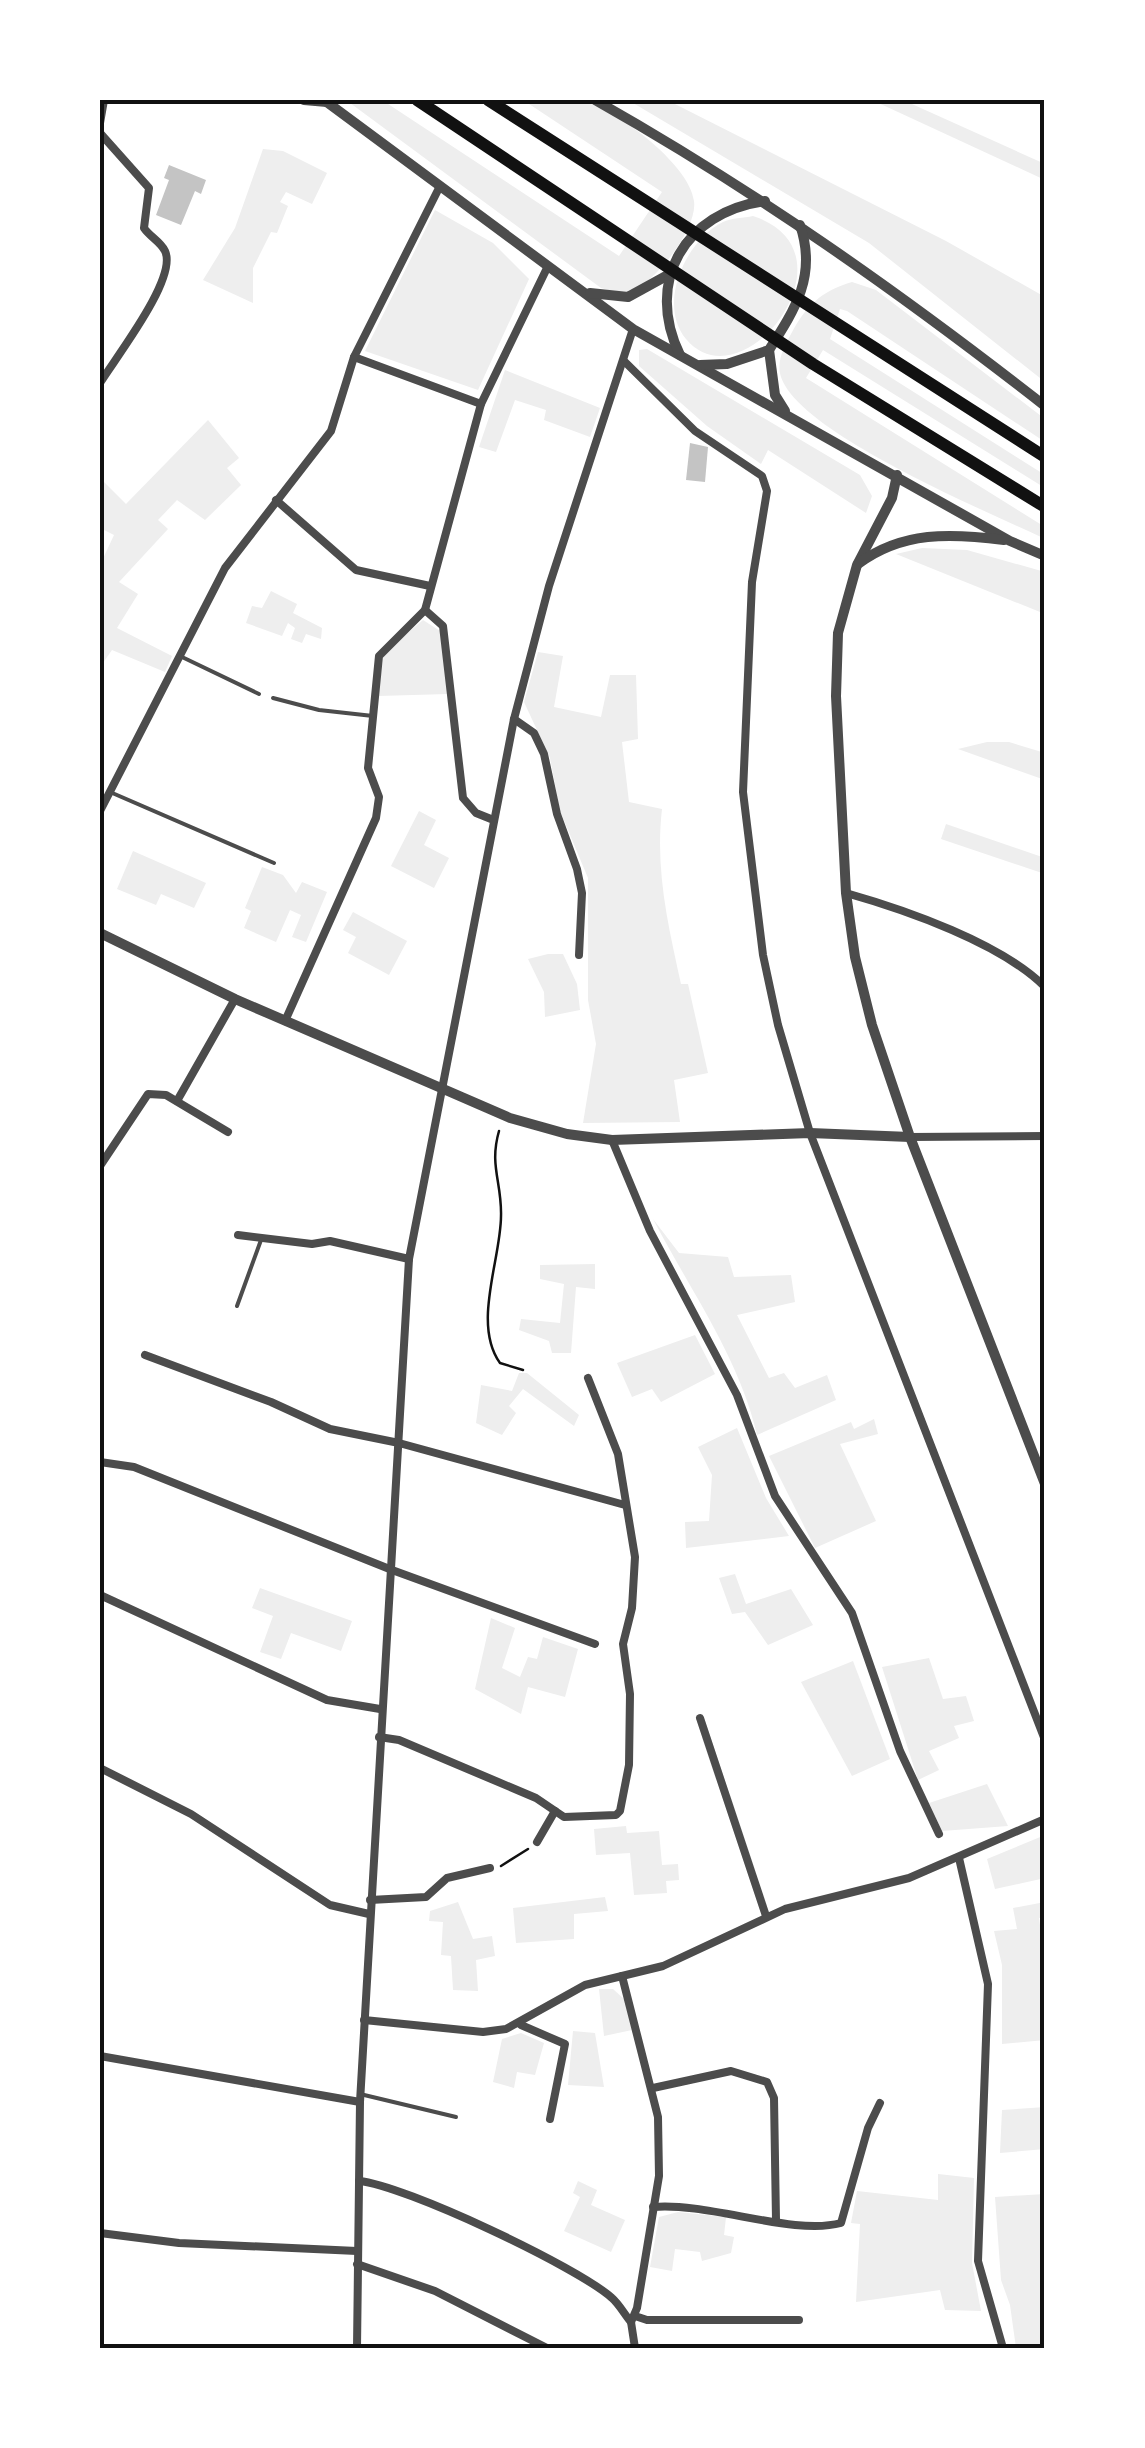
<svg xmlns="http://www.w3.org/2000/svg" width="1145" height="2448" font-family="'Alegreya Sans',sans-serif">
<style>
.green{fill:#eee}
.building{fill:#c4c4c4}
.lines{fill:none;stroke-linecap:round;stroke-linejoin:round}
.path{stroke:#111;stroke-width:2.5}
.service{stroke:#4c4c4c;stroke-width:4}
.minor{stroke:#4c4c4c;stroke-width:8}
.tertiary{stroke:#4c4c4c;stroke-width:10}
.trunk{stroke:#111;stroke-width:12}
.neatline{fill:none;stroke:#111;stroke-width:4}
</style>
<rect width="100%" height="100%" fill="#fff"/>
<g class="green">
<path d="M346,100H382L619,256L662,192L523,100C540,100 559,98 577,100C612,105 690,164 694,201C698,228 656,282 631,291C621,294 611,291 601,288Z"/>
<path d="M628,100H667L946,241L1045,297V382L869,243Z"/>
<path d="M872,100H903L1045,164V180Z"/>
<path d="M263,149L283,151L327,173L312,204L286,192L280,202L288,206L277,233L271,232L253,268V303L203,280L235,228Z"/>
<path d="M435,210L493,243L529,279L478,390L365,351Z"/>
<path d="M753,216C862,251 743,407 686,339C657,304 685,241 723,222C731,218 744,218 753,216Z"/>
<path d="M852,282L876,290L1045,419V442L847,311L840,309L830,339L1045,475V488L823,350L806,378L1045,527V539C989,512 800,434 781,377C776,362 784,347 791,334C806,306 821,291 852,282Z"/>
<path d="M647,349L860,475L872,496L866,513L768,450L761,464L707,426L639,366V350Z"/>
<path d="M505,370L600,408L590,437L544,420L546,410L515,400L496,452L479,447Z"/>
<path d="M208,420L239,458L227,468L241,485L205,520L177,500L158,520L168,529L119,582L138,594L117,628L172,656L165,672L112,650L100,667V565L114,535L100,528V478L126,504Z"/>
<path d="M922,548L967,550L1045,572V614L896,554Z"/>
<path d="M271,591L297,604L293,613L322,628L321,639L306,634L302,643L291,639L295,628L288,623L282,636L246,623L252,606L262,608Z"/>
<path d="M423,620L440,631L448,694L378,696L384,653Z"/>
<path d="M538,652L563,656L554,707L601,717L610,675H636L638,739L622,742L629,802L662,809C655,870 668,925 681,984H688L708,1073L674,1080L680,1122L583,1123L596,1044L588,1000V878L560,811L550,758L524,702Z"/>
<path d="M987,742H1009L1045,753V780L958,749Z"/>
<path d="M419,811L436,820L424,845L449,858L434,888L391,866Z"/>
<path d="M946,824L1045,858V874L941,839Z"/>
<path d="M133,851L206,883L194,908L161,894L156,905L117,889Z"/>
<path d="M262,867L283,875L296,893L302,882L327,892L306,942L292,937L301,915L290,910L276,942L244,928L251,911L245,908Z"/>
<path d="M353,912L407,941L389,975L348,953L356,937L343,930Z"/>
<path d="M548,954H563L577,984L580,1010L545,1017L544,992L528,959Z"/>
<path d="M653,1219L679,1253L728,1257L734,1277L791,1275L795,1302L737,1315L769,1378L784,1373L795,1388L827,1375L836,1400L757,1435C739,1357 690,1290 653,1219Z"/>
<path d="M595,1264V1289L576,1287L571,1353H552L549,1341L519,1330L521,1319L560,1323L564,1284L540,1279V1265Z"/>
<path d="M695,1335L715,1374L661,1402L652,1389L632,1397L617,1363Z"/>
<path d="M519,1373H527L579,1415L574,1426L523,1389L509,1406L516,1413L502,1435L476,1423L481,1385L512,1391Z"/>
<path d="M874,1419L878,1434L840,1444L876,1521L815,1548L769,1456L851,1422L854,1429Z"/>
<path d="M737,1428L766,1498L789,1536L686,1548L685,1522L709,1521L712,1475L698,1447Z"/>
<path d="M735,1574L746,1604L791,1589L813,1625L768,1645L745,1612L732,1614L719,1578Z"/>
<path d="M260,1588L352,1621L341,1651L291,1633L281,1659L260,1652L273,1616L252,1608Z"/>
<path d="M491,1618L515,1628L502,1668L520,1677L528,1657L537,1659L543,1637L578,1649L565,1697L528,1687L521,1714L475,1689Z"/>
<path d="M929,1658L943,1699L966,1696L974,1721L954,1726L959,1738L929,1751L939,1770L918,1780L882,1667Z"/>
<path d="M853,1661L890,1759L852,1776L801,1682Z"/>
<path d="M987,1784L1008,1826L942,1831L929,1803Z"/>
<path d="M626,1826L627,1833L659,1831L662,1865L678,1864L679,1880L666,1881L667,1893L634,1895L630,1853L596,1855L594,1829Z"/>
<path d="M1045,1835V1878L995,1889L987,1859Z"/>
<path d="M605,1897L608,1911L574,1914V1939L516,1943L513,1908Z"/>
<path d="M458,1902L473,1939L492,1936L495,1956L476,1960L478,1991L453,1990L451,1956L441,1955L443,1922L429,1921L430,1911Z"/>
<path d="M1045,1902V1917L1039,1918L1045,1961V2040L1002,2044V1965L994,1931L1017,1929L1013,1908Z"/>
<path d="M599,1989H613L625,2000L632,2030L604,2036Z"/>
<path d="M573,2031L595,2033L604,2087L568,2085Z"/>
<path d="M521,2033L544,2043L535,2075L517,2072L514,2088L493,2082L502,2039Z"/>
<path d="M1045,2107V2149L1000,2153L1002,2110Z"/>
<path d="M938,2174L974,2178L972,2263L981,2311L945,2310L940,2290L856,2302L860,2224L851,2223L857,2191L938,2200Z"/>
<path d="M578,2181L597,2190L591,2205L625,2220L611,2252L564,2231L580,2197L573,2193Z"/>
<path d="M1045,2194V2348H1016L1010,2305L1001,2280L995,2197Z"/>
<path d="M678,2212L726,2217L724,2235L734,2237L731,2253L702,2261L700,2252L675,2249L672,2271L650,2267L659,2217Z"/>
</g>
<g class="building">
<path d="M169,165L206,180L201,194L195,191L181,225L156,215L169,180L164,178Z"/>
<path d="M690,443L708,447L705,482L686,480Z"/>
</g>
<g class="lines">
<g class="path">
<path d="M499,1131C489,1166 502,1182 501,1216C501,1259 472,1324 500,1363L523,1370"/>
<path d="M501,1866L528,1849"/>
</g>
<g class="service">
<path d="M182,657L259,694"/>
<path d="M273,698L319,710L373,716"/>
<path d="M110,792L274,863"/>
<path d="M237,1306L261,1240"/>
<path d="M360,2094L456,2117"/>
</g>
<g class="minor">
<path d="M100,123L104,100"/>
<path d="M100,133L149,188L144,228C150,237 160,241 165,251C178,278 116,357 100,383"/>
<path d="M354,357L481,404"/>
<path d="M624,361L695,431L762,476L767,491L752,582L743,792L763,955L778,1025L810,1133L1045,1740"/>
<path d="M276,500L356,570L430,586"/>
<path d="M425,610L443,626L463,798L476,813L491,819"/>
<path d="M514,719L534,733L544,754L557,814L577,869L582,893L579,955"/>
<path d="M100,811L225,568L331,431L354,357L440,186"/>
<path d="M846,893C906,910 1001,943 1045,987"/>
<path d="M285,1021L376,818L379,797L368,768L379,656L425,610L481,404L548,266"/>
<path d="M177,1101L235,999"/>
<path d="M910,1137L1045,1136"/>
<path d="M612,1140L650,1231L737,1395L775,1496L852,1613L900,1751L939,1834"/>
<path d="M100,1166L148,1094L166,1095L228,1132"/>
<path d="M238,1235L312,1244L330,1241L409,1259"/>
<path d="M145,1355L271,1402L330,1429L399,1443L625,1505"/>
<path d="M100,1462L134,1467L392,1570L595,1644"/>
<path d="M100,1595L327,1700L380,1709"/>
<path d="M700,1718L766,1916"/>
<path d="M379,1737L399,1740L536,1798L564,1817L616,1815L620,1811L629,1765L630,1694L623,1644L632,1608L635,1557L618,1454L588,1378"/>
<path d="M100,1768L191,1814L330,1905L369,1914"/>
<path d="M537,1842L555,1811"/>
<path d="M959,1858L988,1984L978,2261L1003,2348"/>
<path d="M370,1900L426,1897L447,1878L490,1868"/>
<path d="M622,1976L658,2117L659,2176L637,2308L631,2322L635,2348"/>
<path d="M364,2020L483,2032L506,2029L585,1985L663,1966L785,1909L909,1878L1045,1819"/>
<path d="M521,2025L565,2044L550,2119"/>
<path d="M100,2056L360,2102"/>
<path d="M653,2088L731,2071L767,2082L774,2098L776,2220"/>
<path d="M359,2181C404,2185 578,2267 612,2298C619,2304 625,2315 631,2322"/>
<path d="M653,2207C709,2202 793,2236 841,2223L868,2128L880,2103"/>
<path d="M100,2233L179,2243L357,2251"/>
<path d="M357,2264L435,2291L547,2348"/>
<path d="M635,2316L647,2320H799"/>
<path d="M357,2348L360,2102L409,1259L514,719L549,586L633,329"/>
</g>
<g class="tertiary">
<path d="M304,100L327,102"/>
<path d="M324,100L633,329L1010,541L1045,556"/>
<path d="M595,100C756,191 899,292 1045,406"/>
<path d="M590,293L628,297L668,275"/>
<path d="M769,350L775,395L785,411"/>
<path d="M680,355C644,281 685,212 765,201"/>
<path d="M700,365L727,364L769,350C796,308 817,275 800,225"/>
<path d="M897,475L892,498L857,565L838,633L836,696L846,893L855,957L872,1025L910,1137L1045,1484"/>
<path d="M858,564C902,531 951,533 1004,540"/>
<path d="M100,933L235,999L441,1088L510,1118L567,1134L612,1140L810,1133L910,1137"/>
</g>
<g class="trunk">
<path d="M417,100L813,364L1045,507"/>
<path d="M488,100L1045,457"/>
</g>
</g>
<rect width="1145" height="2448" fill="none" stroke="#ffffff" stroke-width="205"/>
<rect x="102" y="102" width="940" height="2244" class="neatline"/>
</svg>
